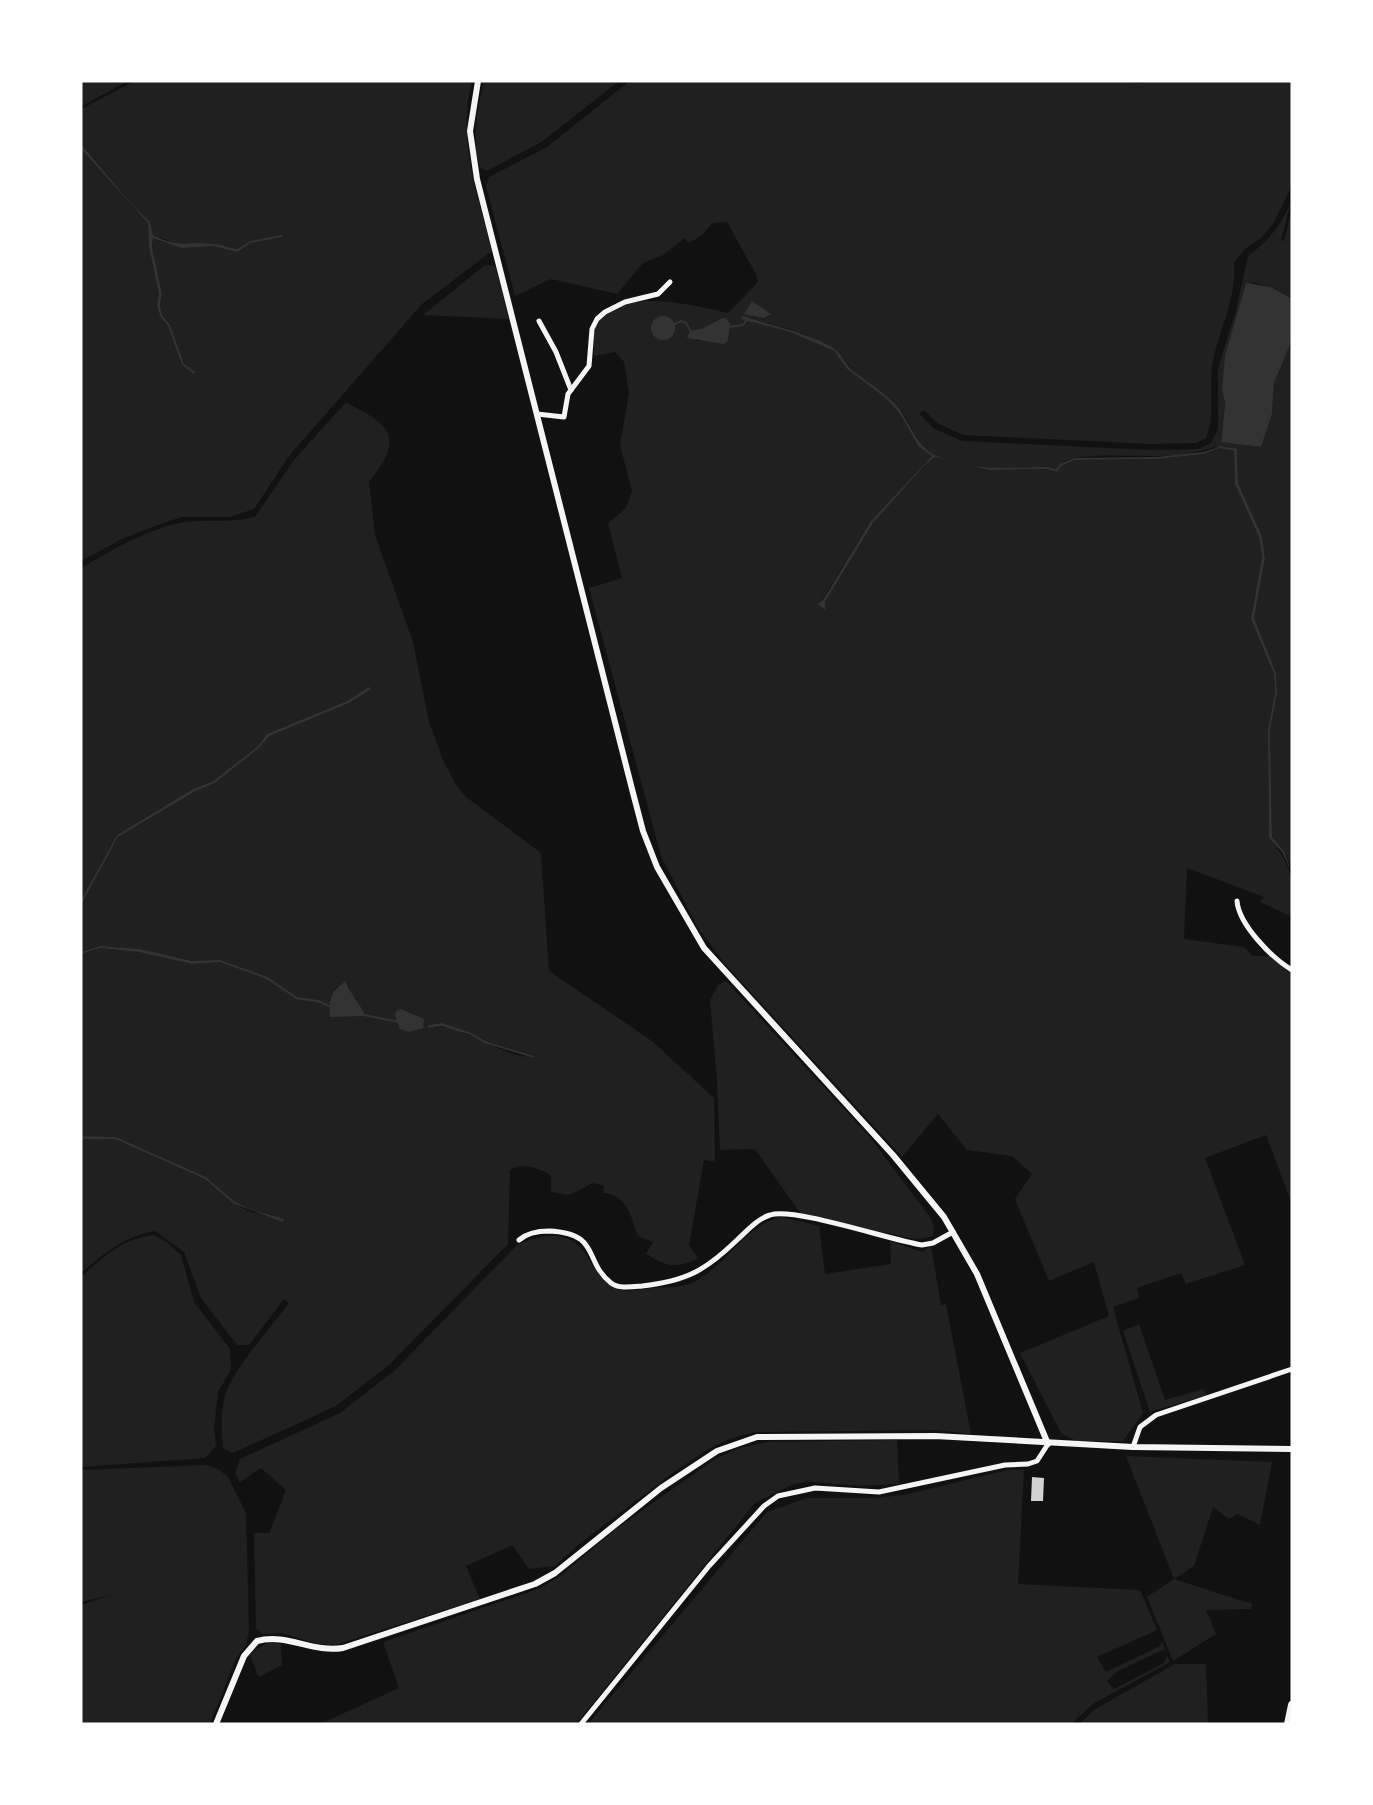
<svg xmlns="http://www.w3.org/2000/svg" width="1373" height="1805" font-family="'DM Sans',sans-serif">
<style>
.green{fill:#202020;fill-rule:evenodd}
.water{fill:#333}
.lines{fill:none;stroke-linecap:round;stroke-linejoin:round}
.stream{stroke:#333;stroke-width:2}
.building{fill:#d3d3d3}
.minor{stroke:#f5f5f5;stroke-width:5}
.tertiary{stroke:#f5f5f5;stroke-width:6}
.primary{stroke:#f5f5f5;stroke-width:8}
</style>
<rect width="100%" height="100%" fill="#111"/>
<g class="green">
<path d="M81,81H128L82,106Z"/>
<path d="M135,81H472C457,143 477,191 492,251L422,304L289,456L254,509L230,517H182L166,522L124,538L81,561V149L148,223L149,247L159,294L157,305L160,316L168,326L182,365L195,372L184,364L170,325L162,315L160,305L162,294L152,247L153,238L181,248L213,246L237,252L251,243L283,237L250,241L237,249L213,244L181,246L153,235L150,222L129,201L81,144V109Z"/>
<path d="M484,81H619L543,141L487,171L480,168C471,137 477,111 484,81Z"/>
<path d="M630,81H1130L1140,83L1145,81H1292V186L1273,224L1262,237L1244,250L1234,263C1237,302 1217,331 1212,368C1209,391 1215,417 1206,438L1196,443L1151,444L963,435L937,423L924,410L919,413L933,428L962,441L1151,450L1198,449L1211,443L1218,429V369L1236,310L1248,256C1270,240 1280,226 1291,202L1281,240L1284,241L1292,208V299L1271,287L1252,282L1224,377L1222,389L1225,404L1221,441L1261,447L1272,414L1274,383L1292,340V867L1284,851L1272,837L1270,730L1277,693L1276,673L1254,619L1265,558L1262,536L1238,483L1237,449H1234L1235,484L1259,537L1262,557L1251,619L1274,674L1275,693L1268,730L1269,838C1295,868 1292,880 1292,917L1260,902L1264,897L1187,868L1184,939L1244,947L1253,956H1272L1292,975V1204L1266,1135L1205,1158L1245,1265L1186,1284L1181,1273L1137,1288L1139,1298L1113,1307L1143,1413L1123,1441H1076L1061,1433L1020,1353L1109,1316L1094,1262L1049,1281L1015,1199L1032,1174L1012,1156L967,1150L938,1114L902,1157L725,964L698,928L661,856L589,588L622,578L608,523L626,508L632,491L620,445L629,393L624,362L615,352L594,356C594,346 592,333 597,324C618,285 696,306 728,313L758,282L756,274L727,222L713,223L701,236L689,243L685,238L663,255L643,263L617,294L551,279L515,296L486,186L489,177L547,147ZM742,317C761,320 822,337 836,350C844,357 848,367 857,374C873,386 890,396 902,412C913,427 917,446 935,455C969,472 1011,467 1048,467L1056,469C1060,463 1068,459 1075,458C1123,450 1172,465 1219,445L1204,454L1157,459L1075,460L1061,466L1057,472L1047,469L989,470L935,457L925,465L873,523L825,602L824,610L817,604L822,600L871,521L932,456L919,447L900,414L888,400L847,369L834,351L790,332ZM704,328L724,343L710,340L697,341L690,331Z"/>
<path d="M485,265L495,266L509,319L423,315Z"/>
<path d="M346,402C357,409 374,416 383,426C400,443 380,468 369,482L375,535L413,642L429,722L443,760L456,785L466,797L541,853L549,971L652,1041L714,1098L715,1162L704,1160L689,1245L698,1258C676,1269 667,1267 646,1254L653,1242L638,1236C631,1217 627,1194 603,1193L604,1186L593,1183L570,1195L551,1192V1177L548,1173C537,1168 519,1161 510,1171L508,1244L390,1364L336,1406L233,1453L223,1448C221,1431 221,1413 225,1396C232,1370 272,1326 289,1303L284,1299L249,1345H237L201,1298L184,1252L155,1231C124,1236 105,1253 81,1273V1139H115L205,1179L234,1204L251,1212L284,1220L252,1210L235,1202L206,1177L116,1137L81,1136V954L100,948L139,952L192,964L220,962L266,979L296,999L319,1000L297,997L268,977L220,960L193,961L140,949L100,946L81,952V905L118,837L194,792L215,783L259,748L268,736L349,703L370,687L347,701L267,734L257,747L213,781L193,789L117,835L81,900V568C111,551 152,526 186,522C210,519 230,523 255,517L294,460ZM347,981L351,994L358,1000L329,1001L336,988ZM442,1023L472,1033L485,1041L534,1056C509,1062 457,1020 436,1028L429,1025Z"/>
<path d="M726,981L868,1135L928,1214L934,1225L933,1236L921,1239L910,1238L801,1214L755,1149L720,1150L717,1081L710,1000L718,985Z"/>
<path d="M782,1217L819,1226L825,1274L891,1264L890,1241L922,1252L931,1246L941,1305L946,1304L971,1434L936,1430L754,1432L730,1439L708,1449L674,1472L578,1545L555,1566L529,1569L512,1545L466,1566L480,1599L335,1645L317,1644L282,1633L263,1634L256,1628L254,1533H269L286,1490L261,1468L240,1482L235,1474L240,1459L340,1413L395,1370L517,1245C596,1210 583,1285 621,1290C631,1292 643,1289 653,1288C666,1287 682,1288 694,1282C727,1266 744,1224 782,1217Z"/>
<path d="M154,1235L168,1243L181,1255L194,1302L230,1349L231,1370L218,1392L214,1429L216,1446L205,1458L81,1467V1277C105,1256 121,1239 154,1235Z"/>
<path d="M1139,1324L1165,1400L1203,1389L1207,1395L1150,1412L1123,1331Z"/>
<path d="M897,1440L899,1484L860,1486L810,1482L793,1484L755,1503L576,1724H320L399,1688L383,1642L538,1589L559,1577L616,1529L715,1459L740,1448L768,1442Z"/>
<path d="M1126,1456L1272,1462L1260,1525L1238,1514L1229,1519L1213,1507L1194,1566L1174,1579L1252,1604L1251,1609L1206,1610L1216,1634L1173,1661L1147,1597L1174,1579Z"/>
<path d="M206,1465L218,1469L228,1477L246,1513L249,1631L246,1645L236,1659L210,1724H81V1605L111,1595L81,1602V1470Z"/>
<path d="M1024,1469L1018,1584L1140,1590L1157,1630L1097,1657L1106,1672L1160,1646L1162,1642L1165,1649L1118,1671L1107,1681L1114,1689L1164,1663L1167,1656L1170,1662L1093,1704L1071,1724H588L767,1512L807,1498H875L903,1495L1008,1470Z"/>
<path d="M270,1642L281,1644L282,1665L259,1677L250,1656L253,1651Z"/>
<path d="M1175,1664H1206L1208,1724H1079L1097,1708Z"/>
</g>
<g class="water">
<path d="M81,144L129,201L150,222L153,235C180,249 186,241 213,244C221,244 229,248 237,249L250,241L282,235L283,237L251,243L237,252L213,246L181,248L153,238L152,247L162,294L160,305L162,315L170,325L184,364L196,372L194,374L182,365L168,326L160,316L157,305L159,294L149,247L148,223L81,149Z"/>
<path d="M1246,283L1271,287L1292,299V340L1274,383L1272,414L1261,447L1221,442L1225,404L1222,389L1225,356Z"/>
<path d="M752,301L771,314L764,318L744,314Z"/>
<path d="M742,316C762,322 822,337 836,350C843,356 846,365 853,371C868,382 884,392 896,405C910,421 915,445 935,455C969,472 1011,467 1048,467L1056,469L1060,464L1074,458L1157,457L1203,452L1223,446L1204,454L1157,459L1075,460L1061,466L1057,472L1047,469L989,470L935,457L925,465L873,523L825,602V610L817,604L823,600L871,521L932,456L919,447L900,414L888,400L847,369L834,351L790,332L741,319Z"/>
<circle cx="663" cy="328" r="12"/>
<path d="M720,319L726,318L730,324L728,340L724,344L687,338L690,331L704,328Z"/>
<path d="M1234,448L1237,449L1238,483L1262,536L1265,558L1254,618L1276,673L1277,693L1270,730L1272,837L1284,851L1292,872L1282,852L1269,838L1268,730L1275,693L1274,674L1251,619L1262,557L1259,537L1235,484Z"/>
<path d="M369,687L371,689L349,703L269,736L259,748L215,783L194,792L118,837L81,905V900L117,835L193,789L213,781L257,747L267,734L347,701Z"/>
<path d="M100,946L140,949L192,961L220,960L268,977L297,997L319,1000L321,1003L296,999L266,979L220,962L192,964L139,952L100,948L81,954V952Z"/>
<path d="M346,981C350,995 360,1002 365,1016L330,1017C328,999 331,991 346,981Z"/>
<path d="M401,1009L424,1019L423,1028L409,1032L400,1029L395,1016L396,1011Z"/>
<path d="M442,1023L472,1033L485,1041L534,1056V1058L484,1043L471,1035L442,1026L428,1028V1025Z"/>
<path d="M81,1136L116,1137L206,1177L235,1202L252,1210L284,1219L283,1222L234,1204L205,1179L115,1139H81Z"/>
</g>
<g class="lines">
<g class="stream">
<path d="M673,325L681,321L686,323L691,332"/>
<path d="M729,327L743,325L747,319"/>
<path d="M1219,447L1236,450"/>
<path d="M318,1001L329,1006"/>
<path d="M364,1015L399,1022"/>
</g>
</g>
<path class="building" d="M1032,1477L1044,1478L1043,1501H1031Z"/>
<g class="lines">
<g class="minor">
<path d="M539,321L556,352L571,390"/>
<path d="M537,414L564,417L568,394L589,366L592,329L597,319L605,312L625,302L658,294L670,282"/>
<path d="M1237,901C1239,925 1272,958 1292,970"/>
<path d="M519,1240C527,1233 538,1231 549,1231C601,1233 583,1261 611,1283C619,1289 631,1287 642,1286C686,1281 705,1271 737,1240C747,1231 757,1219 770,1215C794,1207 890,1240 922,1245L933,1243L953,1232"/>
<path d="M1133,1447L1140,1427L1156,1415L1292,1369"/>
<path d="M581,1724L709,1566L764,1506L778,1496L815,1488L879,1492L1005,1465L1028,1464L1037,1461L1048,1444"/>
</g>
<g class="tertiary">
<path d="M478,81L470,131L477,179L632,789L643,831L657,867L704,948L893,1155L944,1217L977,1274L1048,1444"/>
<path d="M216,1724L244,1656L257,1641C287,1633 312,1653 343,1648L535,1584L555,1573L661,1488L717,1451L757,1437L935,1436L1133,1447L1292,1449"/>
</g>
<path class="primary" d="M1288,1724L1292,1705"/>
</g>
<rect width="1373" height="1805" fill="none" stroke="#ffffff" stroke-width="165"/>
</svg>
